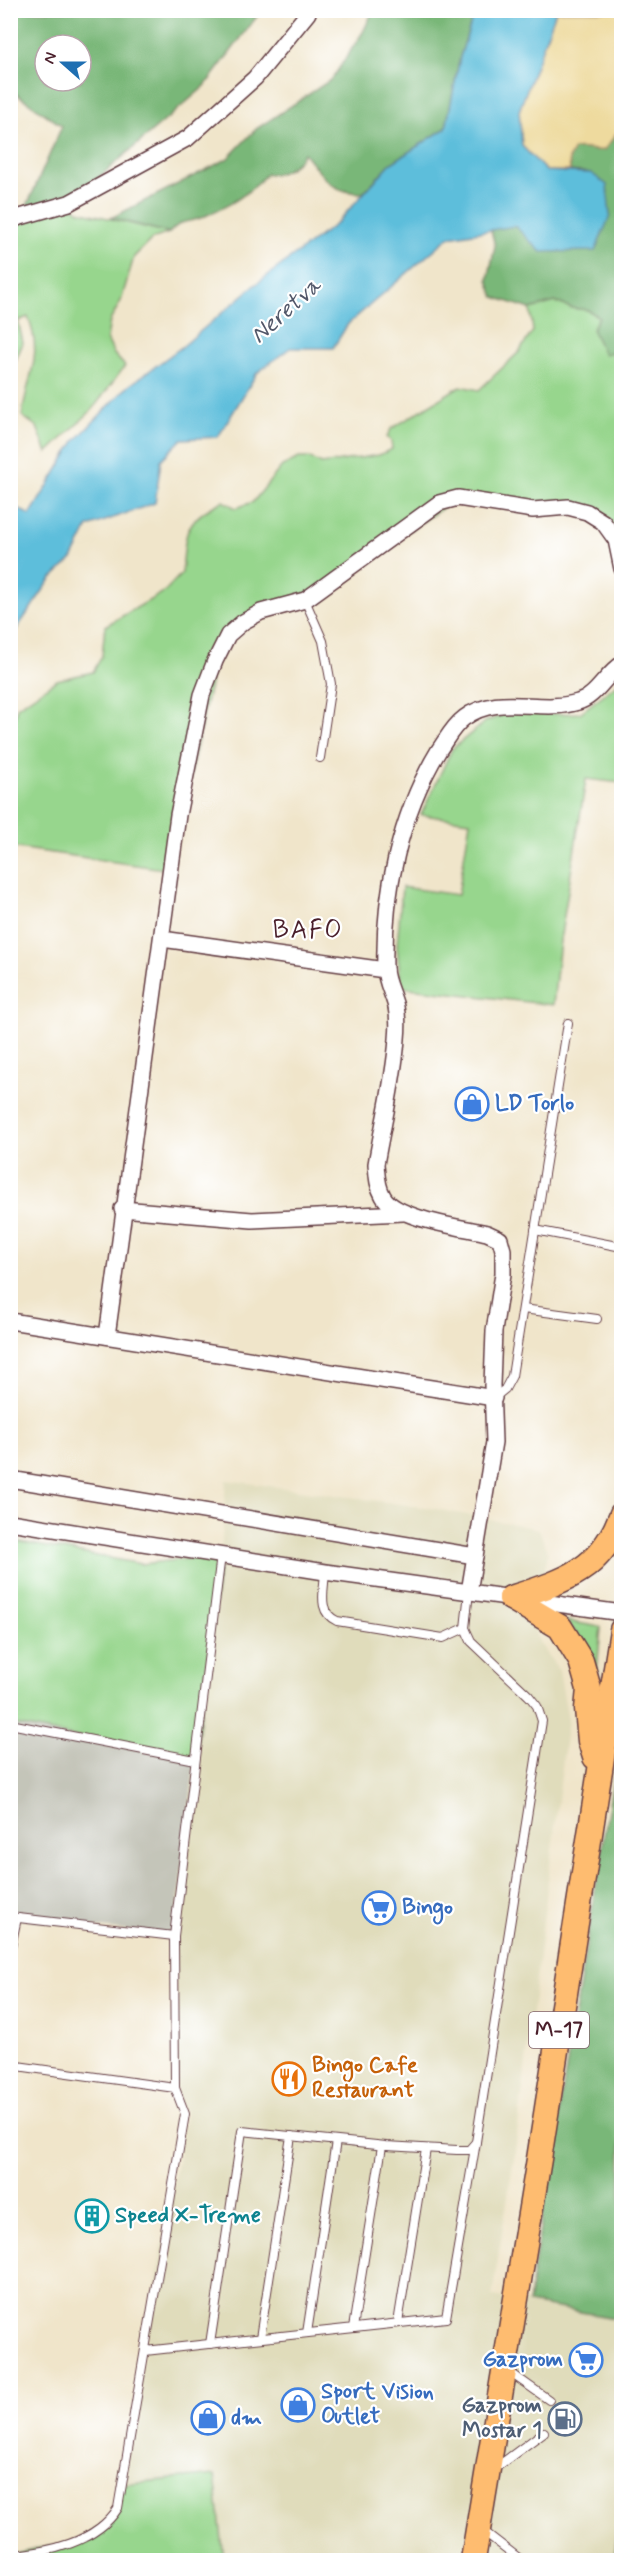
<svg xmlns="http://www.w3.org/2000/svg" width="632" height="2571" font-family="Mynerve,sans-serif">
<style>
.built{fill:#e0dcbb}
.industrial{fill:#c4c5b9}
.green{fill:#97d68d;stroke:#707a5c;stroke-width:1.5}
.forest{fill:#79b778;stroke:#626b52;stroke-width:1.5;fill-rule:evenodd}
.sand{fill:#eeda9e;stroke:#9c7c64;stroke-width:1.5}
.water{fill:#5dbedb;stroke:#546e83;stroke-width:1.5}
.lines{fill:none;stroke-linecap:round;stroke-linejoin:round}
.lane-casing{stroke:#633d43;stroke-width:10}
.street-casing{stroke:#633d43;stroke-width:18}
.primary-casing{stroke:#633d43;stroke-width:27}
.lane{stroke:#fff;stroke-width:8}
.street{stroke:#fff;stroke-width:15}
.primary{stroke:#febc70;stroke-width:24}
.labels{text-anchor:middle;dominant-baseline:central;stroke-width:4.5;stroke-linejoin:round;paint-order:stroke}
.shield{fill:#fff;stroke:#80626b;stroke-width:1.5}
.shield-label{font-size:21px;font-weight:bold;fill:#4a1f2b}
.shop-label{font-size:22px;font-weight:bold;fill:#366cbe;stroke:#fff;text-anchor:start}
.food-label{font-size:22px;font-weight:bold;fill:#c56008;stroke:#fff;text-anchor:start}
.culture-label{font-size:22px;font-weight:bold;fill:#0d838f;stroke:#fff;text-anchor:start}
.service-label{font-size:22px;font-weight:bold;fill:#4e5e75;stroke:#fff;text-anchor:end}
.water-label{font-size:24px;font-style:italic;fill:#515769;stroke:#fff}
.quarter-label{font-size:26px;letter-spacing:1.5px;fill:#4a1f2b;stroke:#fff}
</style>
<rect width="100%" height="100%" fill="#fff"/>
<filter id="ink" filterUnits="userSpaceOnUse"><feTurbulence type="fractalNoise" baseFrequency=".0167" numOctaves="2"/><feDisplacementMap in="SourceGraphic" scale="12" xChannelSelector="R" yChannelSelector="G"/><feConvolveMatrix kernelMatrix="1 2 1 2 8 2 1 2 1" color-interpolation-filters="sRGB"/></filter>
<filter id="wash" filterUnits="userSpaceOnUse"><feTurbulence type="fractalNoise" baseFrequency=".008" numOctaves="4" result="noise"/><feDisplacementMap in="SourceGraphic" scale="24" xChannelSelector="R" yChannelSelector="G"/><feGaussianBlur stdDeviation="1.35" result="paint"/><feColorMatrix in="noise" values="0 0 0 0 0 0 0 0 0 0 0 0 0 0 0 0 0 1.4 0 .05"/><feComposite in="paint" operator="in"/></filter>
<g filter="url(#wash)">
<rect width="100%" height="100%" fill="#f0e5ca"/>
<path class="built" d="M226,1480L436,1509L539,1529L548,1553L534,1624L539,1642L559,1671L568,1719L515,2151L492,2296L621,2319L622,2511L614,2560H224L215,2475L122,2484L185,2114L175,2088L174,1936L221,1555Z"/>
<path class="industrial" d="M11,1724L195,1760L174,1936L17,1919L11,1958Z"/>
<g class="green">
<path d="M69,203L79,211L169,233L152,239L134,257L121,301L110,321L107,339L114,354L125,366L92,410L47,453L37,427L22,416C27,375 44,358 28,317L18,321L23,343L11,371V220Z"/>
<path d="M555,302L572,308L588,310L599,317L616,351L621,346V569L616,540L587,512L458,498L324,587L243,622L215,661L170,870L11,847V733L17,707L57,680L93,672L102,656L105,626L164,592L182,573C186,532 182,521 223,501L236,508L253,502L282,466L299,458H308L322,464L379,455L392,449L391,441L387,437L391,429L460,386L479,390L519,352L533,331L530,309Z"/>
<path d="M621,681V783L586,779L560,941L553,1005L401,987L397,946L402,887L458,895L470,821L421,815L452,749L485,722L514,710L554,714L580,713Z"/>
<path d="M10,1540L141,1564L221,1555L195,1760L11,1724Z"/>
<path d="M566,1621L601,1627L597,1670L586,1646Z"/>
<path d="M215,2475L224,2560H11V2555L81,2539L111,2520L122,2484Z"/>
</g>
<g class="forest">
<path d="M11,11H261L205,86L69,203L23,215L62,126L11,90ZM45,45H81V81H45Z"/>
<path d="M373,11H475L460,57L446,128L390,164L363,193C330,193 323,176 304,153C296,166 282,176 266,174C249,195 228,206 203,217C186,225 186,216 169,233L111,218L227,159L256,129L332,79L363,32Z"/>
<path d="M621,131V346L617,351L604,354L592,329L599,317L588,310L572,308L555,302L530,309L494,297L488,280L495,246L491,230L515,225L591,173L570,171L569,158L573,149C584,147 593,151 604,150L617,133Z"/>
<path d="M621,1731V2319L528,2303Z"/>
<path d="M621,2511V2560H614Z"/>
</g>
<path class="sand" d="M556,11H621V131L617,133L604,150C593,151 584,147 574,149L569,158L570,171H546L522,146L519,111Z"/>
<path class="water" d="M475,10L556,11L519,111L522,146L546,171L591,173L607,185L610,216L595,251L541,252L515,226L449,237L348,324L333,348H290L257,373L218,437L182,439L161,460L155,503L88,527L72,559L51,579L11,637V508L13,506L30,515L75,441L126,388L183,346L255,285L337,223L390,164L446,128L460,57Z"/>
</g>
<g filter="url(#ink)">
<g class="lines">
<g class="lane-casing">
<g id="lane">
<path d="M305,600L323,641L331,684L320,758"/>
<path d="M535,1230L622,1247"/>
<path d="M523,1309L597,1319"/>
<path d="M494,1398L505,1389L512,1376L568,1023"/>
<path d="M325,1572C324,1592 317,1612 337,1621L443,1638L465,1628"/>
<path d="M10,1724L195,1760"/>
<path d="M10,1917L174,1936"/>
<path d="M10,1951L17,1918"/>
<path d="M10,2065L175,2088"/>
<path d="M398,2323L426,2149"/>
<path d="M353,2328L382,2146"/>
<path d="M307,2333L336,2141"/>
<path d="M260,2338L291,2136"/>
<path d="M210,2344L242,2131L386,2146L457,2150H469L476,2142L542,1721L537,1706L529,1696L471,1641L465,1628L469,1592"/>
<path d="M145,2351L446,2318L476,2142"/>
<path d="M508,2371L549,2400"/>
<path d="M494,2469L544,2432"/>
<path d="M482,2530L521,2560"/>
<path d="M10,2555C48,2553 97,2542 118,2508L185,2114L175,2088L174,1936L221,1555"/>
</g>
</g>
<g class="street-casing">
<g id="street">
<path d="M10,220L69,203L188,138L255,78L308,13"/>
<path d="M162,939L385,970"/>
<path d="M122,1209L252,1220L403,1213"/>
<path d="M10,1321L494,1398"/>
<path d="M107,1336L178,815L202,695L215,661L228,635L243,622L261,612L305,600L439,503L458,498L533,510L568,507L587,512L603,522L616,540L622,569"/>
<path d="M10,1479L475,1556"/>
<path d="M10,1522L325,1572L622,1613"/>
<path d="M469,1592L494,1442L492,1385L494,1331L503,1274V1250L500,1239L487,1233C461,1227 395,1219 383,1196C377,1186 377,1175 376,1164C383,1123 394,1080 397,1039C398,1029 398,1016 396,1007C393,994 385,981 385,968C383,893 400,814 439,750C446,740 453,726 464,718C498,692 540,714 578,702C596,697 606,674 622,664"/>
</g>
</g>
<g class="primary-casing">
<g id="primary">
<path d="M511,1598L560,1627L581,1661L589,1689L587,1709L590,1741L595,1757"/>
<path d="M511,1598C565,1581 601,1571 622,1514"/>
<path d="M473,2560L539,2159L622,1630"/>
</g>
</g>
<use href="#lane" class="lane"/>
<use href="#street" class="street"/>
<use href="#primary" class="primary"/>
</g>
</g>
<defs>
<g id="shop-ring" transform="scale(1.725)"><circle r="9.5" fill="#fff" stroke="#3f7fe0" stroke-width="1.5"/><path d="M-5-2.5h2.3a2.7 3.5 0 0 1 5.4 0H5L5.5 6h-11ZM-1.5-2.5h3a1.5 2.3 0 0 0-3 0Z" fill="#3f7fe0"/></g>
<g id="supermarket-ring" transform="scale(1.725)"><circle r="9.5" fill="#fff" stroke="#3f7fe0" stroke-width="1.5"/><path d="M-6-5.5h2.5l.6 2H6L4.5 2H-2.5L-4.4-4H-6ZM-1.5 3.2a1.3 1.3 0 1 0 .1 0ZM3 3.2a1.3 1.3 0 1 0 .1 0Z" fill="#3f7fe0"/></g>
<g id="restaurant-ring" transform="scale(1.725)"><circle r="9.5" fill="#fff" stroke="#e8710a" stroke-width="1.5"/><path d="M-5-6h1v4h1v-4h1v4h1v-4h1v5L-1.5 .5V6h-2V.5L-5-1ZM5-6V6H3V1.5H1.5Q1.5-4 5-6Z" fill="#e8710a"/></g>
<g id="building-ring" transform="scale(1.725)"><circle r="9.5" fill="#fff" stroke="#0f9aa8" stroke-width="1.5"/><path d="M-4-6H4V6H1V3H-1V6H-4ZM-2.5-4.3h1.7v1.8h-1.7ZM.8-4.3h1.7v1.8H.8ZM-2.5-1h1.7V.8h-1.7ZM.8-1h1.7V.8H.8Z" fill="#0f9aa8"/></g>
<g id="fuel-ring" transform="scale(1.725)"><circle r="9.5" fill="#fff" stroke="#5c6f8a" stroke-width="1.5"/><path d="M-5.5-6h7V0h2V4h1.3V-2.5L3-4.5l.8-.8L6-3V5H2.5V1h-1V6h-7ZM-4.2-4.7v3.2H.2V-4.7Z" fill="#5c6f8a"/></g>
</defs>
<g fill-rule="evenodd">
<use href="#shop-ring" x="472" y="1104"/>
<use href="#supermarket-ring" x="379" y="1908"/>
<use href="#restaurant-ring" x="289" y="2079"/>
<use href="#building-ring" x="92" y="2216"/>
<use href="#supermarket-ring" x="586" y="2360"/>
<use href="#shop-ring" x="298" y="2405"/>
<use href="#shop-ring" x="208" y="2418"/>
<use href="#fuel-ring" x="565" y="2419"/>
</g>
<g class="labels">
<rect class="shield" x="529" y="2012" width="60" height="36" rx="4.5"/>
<g class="shield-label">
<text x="559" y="2030">M-17</text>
</g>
<g class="shop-label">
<text x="495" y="1104">LD Torlo</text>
<text x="402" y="1908">Bingo</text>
<text x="563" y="2360" text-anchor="end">Gazprom</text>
<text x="321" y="2392">Sport Vision<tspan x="321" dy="25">Outlet</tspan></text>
<text x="231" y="2418">dm</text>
</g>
<g class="food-label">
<text x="312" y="2066">Bingo Cafe<tspan x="312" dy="25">Restaurant</tspan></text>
</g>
<g class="culture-label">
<text x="115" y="2216">Speed X-Treme</text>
</g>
<g class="service-label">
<text x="542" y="2406">Gazprom<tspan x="542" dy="25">Mostar 1</tspan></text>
</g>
<g class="water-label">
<text transform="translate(286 311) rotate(-42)">Neretva</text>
</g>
<g class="quarter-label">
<text x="308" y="931">BAFO</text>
</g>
</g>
<rect width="632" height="2571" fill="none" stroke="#fff" stroke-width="36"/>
<g transform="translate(63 63) rotate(291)"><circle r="28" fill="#ffffff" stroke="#b7a5aa" stroke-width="1.5"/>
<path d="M0-4.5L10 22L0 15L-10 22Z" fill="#1f6fb2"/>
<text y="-9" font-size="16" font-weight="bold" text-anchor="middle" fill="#4a1f2b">N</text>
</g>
</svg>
